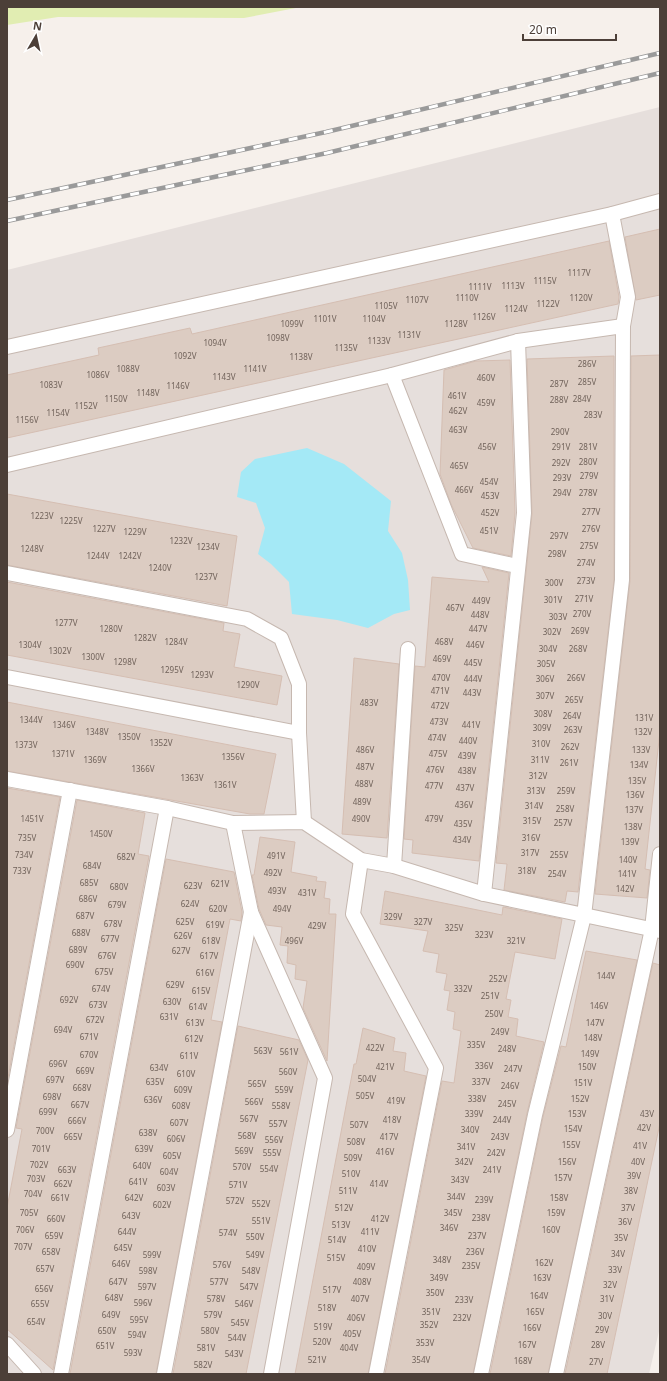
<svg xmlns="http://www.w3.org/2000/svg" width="667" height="1381" font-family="'Noto Sans',sans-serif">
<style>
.industrial{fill:#e6dfdc}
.green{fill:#e1edb2}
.water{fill:#a4e9f6}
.building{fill:#dcccc2;stroke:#d5beb2}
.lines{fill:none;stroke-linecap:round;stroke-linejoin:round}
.lane-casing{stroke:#c6b8b0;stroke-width:16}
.lane{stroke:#fff;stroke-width:14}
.rail-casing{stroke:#9a9a9a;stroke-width:4.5}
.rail{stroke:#fff;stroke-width:3;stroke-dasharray:9;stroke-linecap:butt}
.labels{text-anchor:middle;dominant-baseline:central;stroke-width:3;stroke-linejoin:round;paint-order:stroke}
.number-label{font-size:8px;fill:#70625a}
</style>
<rect width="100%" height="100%" fill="#f6f0eb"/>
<path class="industrial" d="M660,107V1327L649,1374H7V270Z"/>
<path class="green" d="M7,7H301L244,18L58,17L7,25Z"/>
<path class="water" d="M307,448L344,464L391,501L388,531L402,553L408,580L410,610L394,614L368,628L337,620L292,614L289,582L271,564L258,554L265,528L256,503L237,497L241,472L255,459Z"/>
<g class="building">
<path d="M660,229V295L636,300L625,237Z"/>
<path d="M609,241L619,297L618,304L7,438V375L99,355L98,348L190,328L192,334Z"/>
<path d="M660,355V731L645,869L650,870L647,898L595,894L630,581L631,356Z"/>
<path d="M614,356V580L578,892L567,891L565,902L504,890L507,864L496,863L532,514L527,359Z"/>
<path d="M510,360L515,513L511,556L473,548L451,504L440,474L444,370L476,361Z"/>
<path d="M7,494L237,536L227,606L7,565Z"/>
<path d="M482,567L509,573L479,861L412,853L413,840L404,839L415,666L425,667L432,577L489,582Z"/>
<path d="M7,582L224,623L223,631L240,634L234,667L282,676L277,705L7,655Z"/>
<path d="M354,658L399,664L387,838L342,834Z"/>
<path d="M7,702L276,754L264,814H250L7,771Z"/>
<path d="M7,788L60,797L7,1083Z"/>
<path d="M77,800L145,813L138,854L149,856L53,1370L7,1329V1208L22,1129L16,1128Z"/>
<path d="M260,837L295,842L291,872L317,877L316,881L326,882L324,898L330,899L329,914H336L327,1061L303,1008L307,981L295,979L296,965L287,963L288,946L280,945L282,927L266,925L259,909L252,875H254Z"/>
<path d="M166,859L234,872L242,912L241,921L230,919L211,1020L222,1022L156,1374H70Z"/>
<path d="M385,891L502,915L503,907L562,919L555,959L515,952L506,999L511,1000L508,1017L518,1019L516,1036L544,1042L527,1113L473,1374H385L442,1081L454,1083L461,1031L453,1029L455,1012L447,1010L450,991L444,990L447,974L436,972L439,954L423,951L428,931L380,924Z"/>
<path d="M586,951L637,960L548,1374H490L543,1117L561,1046L566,1047Z"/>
<path d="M653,963L660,965V1123L607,1374H565Z"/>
<path d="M238,1026L299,1040L308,1060L246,1374H173Z"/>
<path d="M363,1028L395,1038L393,1051L406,1053L404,1071L426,1076L368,1374H295L354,1064H356Z"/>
</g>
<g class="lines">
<g class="lane-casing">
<g id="lane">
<path d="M7,347L612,214L660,201"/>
<path d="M392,375L462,554L517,566"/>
<path d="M7,465L392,375L518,341L623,326"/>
<path d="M7,573L247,619L281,638L299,684V733L304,822"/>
<path d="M7,677L299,733"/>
<path d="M7,779L167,808L233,823L304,822L361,860L394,866L484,894L660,931"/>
<path d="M233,823L251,912L325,1078L271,1374"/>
<path d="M361,860L353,914L436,1068L376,1374"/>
<path d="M394,866L408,649"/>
<path d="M484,894L524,513L518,341"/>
<path d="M7,1130L70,790"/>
<path d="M7,1344L34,1374"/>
<path d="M61,1374L167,808"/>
<path d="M164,1374L251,912"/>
<path d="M481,1374L535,1115L584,916L622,580L623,326L628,297L612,214"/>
<path d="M556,1374L652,929L660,854"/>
</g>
</g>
<use href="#lane" class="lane"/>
<g class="rail-casing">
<g id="rail">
<path d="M7,200L326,132L660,53"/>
<path d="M7,221L327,153L660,73"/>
</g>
</g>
<use href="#rail" class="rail"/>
</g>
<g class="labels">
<g class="number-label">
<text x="579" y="272">1117V</text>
<text x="545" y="280">1115V</text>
<text x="513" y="285">1113V</text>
<text x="480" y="286">1111V</text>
<text x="467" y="297">1110V</text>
<text x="581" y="297">1120V</text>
<text x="417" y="299">1107V</text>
<text x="548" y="303">1122V</text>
<text x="386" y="305">1105V</text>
<text x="516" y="308">1124V</text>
<text x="484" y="316">1126V</text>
<text x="325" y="318">1101V</text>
<text x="374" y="318">1104V</text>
<text x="292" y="323">1099V</text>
<text x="456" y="323">1128V</text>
<text x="409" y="334">1131V</text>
<text x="278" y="337">1098V</text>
<text x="379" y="340">1133V</text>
<text x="215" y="342">1094V</text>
<text x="346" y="347">1135V</text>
<text x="185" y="355">1092V</text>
<text x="301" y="356">1138V</text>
<text x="587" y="363">286V</text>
<text x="128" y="368">1088V</text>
<text x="255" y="368">1141V</text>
<text x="98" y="374">1086V</text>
<text x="224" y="376">1143V</text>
<text x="486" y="377">460V</text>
<text x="587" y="381">285V</text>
<text x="559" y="383">287V</text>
<text x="51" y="384">1083V</text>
<text x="178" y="385">1146V</text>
<text x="148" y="392">1148V</text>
<text x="457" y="395">461V</text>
<text x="116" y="398">1150V</text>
<text x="582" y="398">284V</text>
<text x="559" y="399">288V</text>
<text x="486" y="402">459V</text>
<text x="86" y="405">1152V</text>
<text x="458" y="410">462V</text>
<text x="58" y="412">1154V</text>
<text x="593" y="414">283V</text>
<text x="27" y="419">1156V</text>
<text x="458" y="429">463V</text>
<text x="560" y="431">290V</text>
<text x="487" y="446">456V</text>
<text x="561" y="446">291V</text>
<text x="588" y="446">281V</text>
<text x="588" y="461">280V</text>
<text x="561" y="462">292V</text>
<text x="459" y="465">465V</text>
<text x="589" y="475">279V</text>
<text x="562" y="477">293V</text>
<text x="489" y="481">454V</text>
<text x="464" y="489">466V</text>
<text x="562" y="492">294V</text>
<text x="588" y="492">278V</text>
<text x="490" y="495">453V</text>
<text x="591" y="511">277V</text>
<text x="490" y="512">452V</text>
<text x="42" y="515">1223V</text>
<text x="71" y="520">1225V</text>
<text x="104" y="528">1227V</text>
<text x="591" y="528">276V</text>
<text x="489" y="530">451V</text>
<text x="135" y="531">1229V</text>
<text x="559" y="535">297V</text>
<text x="181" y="540">1232V</text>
<text x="589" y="545">275V</text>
<text x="208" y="546">1234V</text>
<text x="32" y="548">1248V</text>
<text x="557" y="553">298V</text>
<text x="98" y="555">1244V</text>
<text x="130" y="555">1242V</text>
<text x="586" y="562">274V</text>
<text x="160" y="567">1240V</text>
<text x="206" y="576">1237V</text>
<text x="586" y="580">273V</text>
<text x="554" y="582">300V</text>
<text x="584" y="598">271V</text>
<text x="553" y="599">301V</text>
<text x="481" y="600">449V</text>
<text x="455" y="607">467V</text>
<text x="582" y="613">270V</text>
<text x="480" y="614">448V</text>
<text x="558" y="616">303V</text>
<text x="66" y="622">1277V</text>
<text x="111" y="628">1280V</text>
<text x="478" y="628">447V</text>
<text x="580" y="630">269V</text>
<text x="552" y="631">302V</text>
<text x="145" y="637">1282V</text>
<text x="176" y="641">1284V</text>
<text x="444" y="641">468V</text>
<text x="30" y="644">1304V</text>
<text x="475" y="644">446V</text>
<text x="548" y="648">304V</text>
<text x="578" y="648">268V</text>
<text x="60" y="650">1302V</text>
<text x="93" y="656">1300V</text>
<text x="442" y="658">469V</text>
<text x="125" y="661">1298V</text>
<text x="473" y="662">445V</text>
<text x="546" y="663">305V</text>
<text x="172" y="669">1295V</text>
<text x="202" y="674">1293V</text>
<text x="441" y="677">470V</text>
<text x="576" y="677">266V</text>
<text x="473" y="678">444V</text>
<text x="545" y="678">306V</text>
<text x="248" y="684">1290V</text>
<text x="440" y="690">471V</text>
<text x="472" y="692">443V</text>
<text x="545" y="695">307V</text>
<text x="574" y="699">265V</text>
<text x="369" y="702">483V</text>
<text x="440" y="705">472V</text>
<text x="543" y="713">308V</text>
<text x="572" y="715">264V</text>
<text x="644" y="717">131V</text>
<text x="31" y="719">1344V</text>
<text x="439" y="721">473V</text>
<text x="64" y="724">1346V</text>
<text x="471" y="724">441V</text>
<text x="542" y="727">309V</text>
<text x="573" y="729">263V</text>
<text x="97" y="731">1348V</text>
<text x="643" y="731">132V</text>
<text x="129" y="736">1350V</text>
<text x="437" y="737">474V</text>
<text x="468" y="740">440V</text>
<text x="161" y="742">1352V</text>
<text x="541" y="743">310V</text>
<text x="26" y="744">1373V</text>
<text x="570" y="746">262V</text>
<text x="365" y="749">486V</text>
<text x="641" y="749">133V</text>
<text x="63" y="753">1371V</text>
<text x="438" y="753">475V</text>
<text x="467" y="755">439V</text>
<text x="233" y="756">1356V</text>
<text x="95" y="759">1369V</text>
<text x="540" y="759">311V</text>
<text x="569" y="762">261V</text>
<text x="639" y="764">134V</text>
<text x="365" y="766">487V</text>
<text x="143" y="768">1366V</text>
<text x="435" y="769">476V</text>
<text x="467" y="770">438V</text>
<text x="538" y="775">312V</text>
<text x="192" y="777">1363V</text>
<text x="637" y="780">135V</text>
<text x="364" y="783">488V</text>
<text x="225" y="784">1361V</text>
<text x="434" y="785">477V</text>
<text x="465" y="787">437V</text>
<text x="536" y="790">313V</text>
<text x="566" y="790">259V</text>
<text x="635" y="794">136V</text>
<text x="362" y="801">489V</text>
<text x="464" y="804">436V</text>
<text x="534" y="805">314V</text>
<text x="565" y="808">258V</text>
<text x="634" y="809">137V</text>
<text x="32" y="818">1451V</text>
<text x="361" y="818">490V</text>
<text x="434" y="818">479V</text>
<text x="532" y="820">315V</text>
<text x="563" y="822">257V</text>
<text x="463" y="823">435V</text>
<text x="633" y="826">138V</text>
<text x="101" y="833">1450V</text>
<text x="27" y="837">735V</text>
<text x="531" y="837">316V</text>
<text x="462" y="839">434V</text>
<text x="630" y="841">139V</text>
<text x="530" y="852">317V</text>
<text x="24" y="854">734V</text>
<text x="559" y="854">255V</text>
<text x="276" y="855">491V</text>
<text x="126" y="856">682V</text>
<text x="628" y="859">140V</text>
<text x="92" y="865">684V</text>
<text x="22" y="870">733V</text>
<text x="527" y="870">318V</text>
<text x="273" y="872">492V</text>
<text x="557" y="873">254V</text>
<text x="627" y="873">141V</text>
<text x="89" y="882">685V</text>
<text x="220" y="883">621V</text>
<text x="193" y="885">623V</text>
<text x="119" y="886">680V</text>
<text x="625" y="888">142V</text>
<text x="277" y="890">493V</text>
<text x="307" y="892">431V</text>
<text x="88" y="898">686V</text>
<text x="190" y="903">624V</text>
<text x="117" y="904">679V</text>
<text x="218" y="908">620V</text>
<text x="282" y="908">494V</text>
<text x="85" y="915">687V</text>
<text x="393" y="916">329V</text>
<text x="185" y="921">625V</text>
<text x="423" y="921">327V</text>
<text x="113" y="923">678V</text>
<text x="215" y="924">619V</text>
<text x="317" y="925">429V</text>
<text x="454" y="927">325V</text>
<text x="81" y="932">688V</text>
<text x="484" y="934">323V</text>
<text x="183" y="935">626V</text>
<text x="110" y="938">677V</text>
<text x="211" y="940">618V</text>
<text x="294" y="940">496V</text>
<text x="516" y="940">321V</text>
<text x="78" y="949">689V</text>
<text x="181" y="950">627V</text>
<text x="107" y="955">676V</text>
<text x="209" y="955">617V</text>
<text x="75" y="964">690V</text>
<text x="104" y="971">675V</text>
<text x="205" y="972">616V</text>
<text x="606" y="975">144V</text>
<text x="498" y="978">252V</text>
<text x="175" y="984">629V</text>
<text x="101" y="988">674V</text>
<text x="463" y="988">332V</text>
<text x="201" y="990">615V</text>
<text x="490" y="995">251V</text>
<text x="69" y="999">692V</text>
<text x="172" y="1001">630V</text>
<text x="98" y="1004">673V</text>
<text x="599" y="1005">146V</text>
<text x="198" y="1006">614V</text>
<text x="494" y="1013">250V</text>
<text x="169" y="1016">631V</text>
<text x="95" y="1019">672V</text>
<text x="195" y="1022">613V</text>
<text x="595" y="1022">147V</text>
<text x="63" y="1029">694V</text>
<text x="500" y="1031">249V</text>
<text x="89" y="1036">671V</text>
<text x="593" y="1037">148V</text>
<text x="194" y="1038">612V</text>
<text x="476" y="1044">335V</text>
<text x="375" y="1047">422V</text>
<text x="507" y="1048">248V</text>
<text x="263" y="1050">563V</text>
<text x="289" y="1051">561V</text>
<text x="590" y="1053">149V</text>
<text x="89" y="1054">670V</text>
<text x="189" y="1055">611V</text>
<text x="58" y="1063">696V</text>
<text x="484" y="1065">336V</text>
<text x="385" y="1066">421V</text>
<text x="587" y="1066">150V</text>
<text x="159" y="1067">634V</text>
<text x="513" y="1068">247V</text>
<text x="85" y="1070">669V</text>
<text x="288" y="1071">560V</text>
<text x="186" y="1073">610V</text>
<text x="367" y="1078">504V</text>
<text x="55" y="1079">697V</text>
<text x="155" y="1081">635V</text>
<text x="481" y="1081">337V</text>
<text x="583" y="1082">151V</text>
<text x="257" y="1083">565V</text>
<text x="510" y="1085">246V</text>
<text x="82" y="1087">668V</text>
<text x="183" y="1089">609V</text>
<text x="284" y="1089">559V</text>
<text x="365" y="1095">505V</text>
<text x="52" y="1096">698V</text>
<text x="477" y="1098">338V</text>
<text x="580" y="1098">152V</text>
<text x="153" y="1099">636V</text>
<text x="396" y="1100">419V</text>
<text x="254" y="1101">566V</text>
<text x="507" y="1103">245V</text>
<text x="80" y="1104">667V</text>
<text x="181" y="1105">608V</text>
<text x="281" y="1105">558V</text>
<text x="48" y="1111">699V</text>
<text x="474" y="1113">339V</text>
<text x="577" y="1113">153V</text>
<text x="647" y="1113">43V</text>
<text x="249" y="1118">567V</text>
<text x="392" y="1119">418V</text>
<text x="502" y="1119">244V</text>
<text x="77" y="1120">666V</text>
<text x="179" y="1122">607V</text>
<text x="278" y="1123">557V</text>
<text x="359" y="1124">507V</text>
<text x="644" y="1127">42V</text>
<text x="573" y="1128">154V</text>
<text x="470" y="1129">340V</text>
<text x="45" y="1130">700V</text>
<text x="148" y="1132">638V</text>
<text x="247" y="1135">568V</text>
<text x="73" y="1136">665V</text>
<text x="389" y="1136">417V</text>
<text x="500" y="1136">243V</text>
<text x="176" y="1138">606V</text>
<text x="274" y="1139">556V</text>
<text x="356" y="1141">508V</text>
<text x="571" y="1144">155V</text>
<text x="640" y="1145">41V</text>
<text x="466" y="1146">341V</text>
<text x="41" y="1148">701V</text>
<text x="144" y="1148">639V</text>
<text x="244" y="1150">569V</text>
<text x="385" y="1151">416V</text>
<text x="272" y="1152">555V</text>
<text x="496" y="1152">242V</text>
<text x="172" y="1155">605V</text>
<text x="353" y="1157">509V</text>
<text x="464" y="1161">342V</text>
<text x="567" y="1161">156V</text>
<text x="638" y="1161">40V</text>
<text x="39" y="1164">702V</text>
<text x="142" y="1165">640V</text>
<text x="242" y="1166">570V</text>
<text x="269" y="1168">554V</text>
<text x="67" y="1169">663V</text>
<text x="492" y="1169">241V</text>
<text x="169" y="1171">604V</text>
<text x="351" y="1173">510V</text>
<text x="634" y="1175">39V</text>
<text x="563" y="1177">157V</text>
<text x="36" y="1178">703V</text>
<text x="460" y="1179">343V</text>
<text x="138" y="1181">641V</text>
<text x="63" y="1183">662V</text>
<text x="379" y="1183">414V</text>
<text x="238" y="1184">571V</text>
<text x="166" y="1187">603V</text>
<text x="348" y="1190">511V</text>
<text x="631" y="1190">38V</text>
<text x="33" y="1193">704V</text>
<text x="456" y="1196">344V</text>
<text x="60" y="1197">661V</text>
<text x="134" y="1197">642V</text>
<text x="559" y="1197">158V</text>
<text x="484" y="1199">239V</text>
<text x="235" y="1200">572V</text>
<text x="261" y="1203">552V</text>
<text x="162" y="1204">602V</text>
<text x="344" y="1207">512V</text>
<text x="628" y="1207">37V</text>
<text x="29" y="1212">705V</text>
<text x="453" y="1212">345V</text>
<text x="556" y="1212">159V</text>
<text x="131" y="1215">643V</text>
<text x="481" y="1217">238V</text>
<text x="56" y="1218">660V</text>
<text x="380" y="1218">412V</text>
<text x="261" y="1220">551V</text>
<text x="625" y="1221">36V</text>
<text x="341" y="1224">513V</text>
<text x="449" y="1227">346V</text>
<text x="25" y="1229">706V</text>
<text x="551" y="1229">160V</text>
<text x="127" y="1231">644V</text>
<text x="370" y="1231">411V</text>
<text x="228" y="1232">574V</text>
<text x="54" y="1235">659V</text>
<text x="477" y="1235">237V</text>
<text x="255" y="1236">550V</text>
<text x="621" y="1237">35V</text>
<text x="337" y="1239">514V</text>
<text x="23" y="1246">707V</text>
<text x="123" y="1247">645V</text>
<text x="367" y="1248">410V</text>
<text x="51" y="1251">658V</text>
<text x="475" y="1251">236V</text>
<text x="618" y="1253">34V</text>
<text x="152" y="1254">599V</text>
<text x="255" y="1254">549V</text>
<text x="336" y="1257">515V</text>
<text x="442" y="1259">348V</text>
<text x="544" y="1262">162V</text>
<text x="121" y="1263">646V</text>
<text x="222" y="1264">576V</text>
<text x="471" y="1265">235V</text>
<text x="366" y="1266">409V</text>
<text x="45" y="1268">657V</text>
<text x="615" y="1269">33V</text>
<text x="148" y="1270">598V</text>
<text x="251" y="1270">548V</text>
<text x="439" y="1277">349V</text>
<text x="542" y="1277">163V</text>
<text x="118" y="1281">647V</text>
<text x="219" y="1281">577V</text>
<text x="362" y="1281">408V</text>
<text x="610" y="1284">32V</text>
<text x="147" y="1286">597V</text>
<text x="249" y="1286">547V</text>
<text x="44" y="1288">656V</text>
<text x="332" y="1289">517V</text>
<text x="435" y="1292">350V</text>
<text x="539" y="1295">164V</text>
<text x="114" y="1297">648V</text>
<text x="216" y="1298">578V</text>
<text x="360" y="1298">407V</text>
<text x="607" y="1298">31V</text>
<text x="464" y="1299">233V</text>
<text x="143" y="1302">596V</text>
<text x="40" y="1303">655V</text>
<text x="244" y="1303">546V</text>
<text x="327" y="1307">518V</text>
<text x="431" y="1311">351V</text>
<text x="535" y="1311">165V</text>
<text x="111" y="1314">649V</text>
<text x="213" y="1314">579V</text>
<text x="605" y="1315">30V</text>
<text x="356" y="1317">406V</text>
<text x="462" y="1317">232V</text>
<text x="139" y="1319">595V</text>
<text x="36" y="1321">654V</text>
<text x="240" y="1322">545V</text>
<text x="429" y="1324">352V</text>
<text x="323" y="1326">519V</text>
<text x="532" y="1327">166V</text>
<text x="602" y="1329">29V</text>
<text x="107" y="1330">650V</text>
<text x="210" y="1330">580V</text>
<text x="352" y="1333">405V</text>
<text x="137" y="1334">594V</text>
<text x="237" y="1337">544V</text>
<text x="322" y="1341">520V</text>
<text x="425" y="1342">353V</text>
<text x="527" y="1344">167V</text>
<text x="598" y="1344">28V</text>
<text x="105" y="1345">651V</text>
<text x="206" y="1347">581V</text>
<text x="349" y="1347">404V</text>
<text x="133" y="1352">593V</text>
<text x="234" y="1353">543V</text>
<text x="317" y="1359">521V</text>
<text x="421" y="1359">354V</text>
<text x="523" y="1360">168V</text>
<text x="596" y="1361">27V</text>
<text x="203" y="1364">582V</text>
</g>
</g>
<rect width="667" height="1381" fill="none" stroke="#4c3f38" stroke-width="16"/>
<g transform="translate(36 36) rotate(9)" stroke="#ffffff" stroke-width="3" paint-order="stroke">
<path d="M0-3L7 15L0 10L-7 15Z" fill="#4c3f38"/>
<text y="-6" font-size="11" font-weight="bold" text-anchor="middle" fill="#4c3f38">N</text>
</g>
<path d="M523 34v6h93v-6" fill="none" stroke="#4c3f38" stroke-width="2"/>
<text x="529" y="34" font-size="12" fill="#4c3f38" stroke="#ffffff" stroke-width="3" paint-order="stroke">20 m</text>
</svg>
